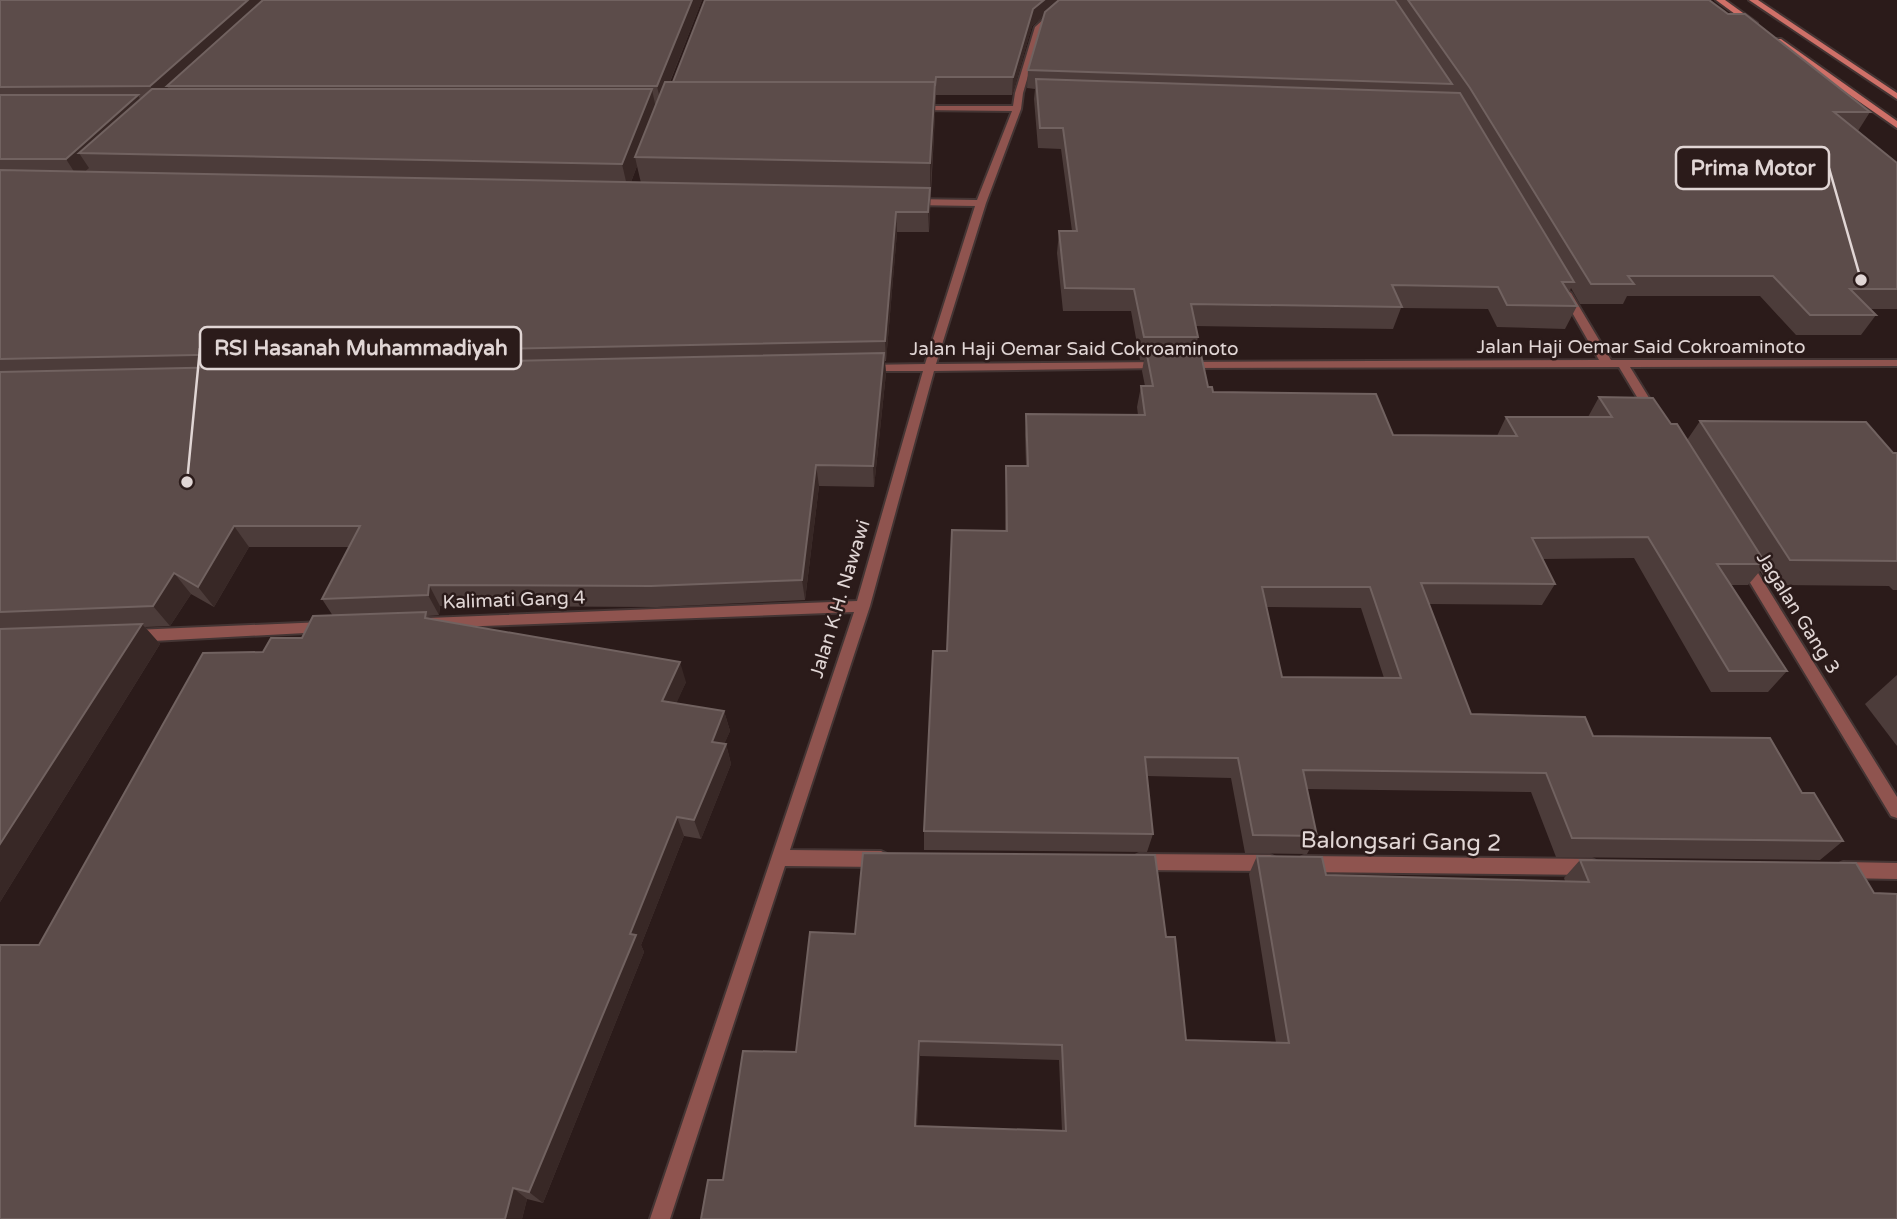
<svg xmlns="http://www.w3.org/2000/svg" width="1897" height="1219" font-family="'Varela Round',sans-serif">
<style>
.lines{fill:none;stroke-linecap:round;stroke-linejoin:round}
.minor-casing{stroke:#443534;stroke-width:4}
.secondary-casing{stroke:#443534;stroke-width:4}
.minor{fill:#8f544f;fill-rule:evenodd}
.secondary{fill:#cf7068;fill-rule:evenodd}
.wall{fill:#4c3c3a;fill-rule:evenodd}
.shaded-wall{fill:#382826}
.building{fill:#5c4c4a;stroke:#716260;stroke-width:2;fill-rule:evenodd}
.labels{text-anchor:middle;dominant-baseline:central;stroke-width:5;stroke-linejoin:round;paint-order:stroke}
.street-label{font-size:19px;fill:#e1d6d5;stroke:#2b1b1a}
.near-street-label{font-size:23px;fill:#e1d6d5;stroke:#2b1b1a}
.leader{fill:none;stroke:#e1d6d5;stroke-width:2.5}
.callout-dot{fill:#e1d6d5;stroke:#2b1b1a;stroke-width:2.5}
.callout{fill:#2b1b1a;stroke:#e1d6d5;stroke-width:2.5}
.callout-label{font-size:21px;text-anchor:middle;font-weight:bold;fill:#e1d6d5}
</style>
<rect width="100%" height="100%" fill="#2b1b1a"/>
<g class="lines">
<g class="minor-casing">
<g id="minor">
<path d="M1065,0H1073L1042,28L1023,93L1021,109L986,203L936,364L1161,362L1167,365L1161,368L934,371L870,606L790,850L881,851L887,854L889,859L887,864L881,867L785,866L670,1219H650L854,612L428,628L423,627L421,623L423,619L428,618L857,601L923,371H866L860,368L866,365L925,364L975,206L911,205L906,202L911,199L977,200L1012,111L918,110L914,108L918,106H1013L1015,93L1035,27Z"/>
<path d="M1566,290L1571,293L1611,360H1897V366L1630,367L1659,414L1653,418L1649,417L1619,367L1184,368L1178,365L1184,362L1599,360L1561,293Z"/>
<path d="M1745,558L1750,560L1897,797V818L1891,816L1740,566L1738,563L1740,560Z"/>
<path d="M324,622L329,623L331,627L329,631L324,632L134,642L129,640L127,636L129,632L134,630Z"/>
<path d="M1139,854L1270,855L1276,858L1278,863L1276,868L1270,871L1139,870L1133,867L1131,862L1133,857Z"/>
<path d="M1304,856L1592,859L1598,862L1600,867L1598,872L1592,875L1304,872L1298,869L1296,864L1298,859Z"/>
<path d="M1843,862L1897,863V879L1843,878L1837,875L1835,870L1837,865Z"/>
</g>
</g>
<g class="secondary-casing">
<g id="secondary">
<path d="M1716,0H1725L1757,23L1750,25Z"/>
<path d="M1749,0H1758L1897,93V99Z"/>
<path d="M1775,39H1781L1897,121V128L1775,43Z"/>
</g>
</g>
<use href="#minor" class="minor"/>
<use href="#secondary" class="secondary"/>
</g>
<g class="wall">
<path d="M0,0H702L670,82H673L705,0H1709L1870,112L1858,131L1897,163V309H1871L1876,315L1861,335H1796L1760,296H1627L1623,304H1580L1571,288L1569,293L1577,306L1565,329L1497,327L1488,309L1401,308L1393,329L1195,326L1198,337L1195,350L1208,387L1213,392L1393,435L1497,436L1506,417H1588L1599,397L1671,424L1687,440L1700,421L1897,453V590H1893L1889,586L1769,585L1760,571L1748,585H1731L1787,671L1768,692H1711L1634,558L1543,559L1555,584L1542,605L1429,604L1471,714L1593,736L1802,793L1843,841L1820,860L1556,857L1531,792L1307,789L1317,836L1307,854L1245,853L1231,778L1147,776L1153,834L1147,852L924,850V831L947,651L1005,531L1006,466H1026L1025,435L1026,414L1138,415L1137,407L1141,386H1145L1142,371L1144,360H1140L1131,311H1063L1057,253L1059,231H1072L1061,149L1038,148L1034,99L1035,89L1027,88L1028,70L1044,16L1032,26L1012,95H936L929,232H897L886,361H885L886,373L874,487L819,486L805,600L657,607L440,606L439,615L428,616L430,619L686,682L676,703L724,711L730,731L724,744H726L731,764L701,839L684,836L641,945L644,952L543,1203L527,1199L522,1219H0L39,945L263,652L302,638L333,616L322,599L349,547H249L214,607L191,594L170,626L145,627L160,644L0,902ZM637,166L641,183L631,182ZM1266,607L1361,608L1384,678L1282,677Z"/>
<path d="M1897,675V746L1865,704Z"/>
<path d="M1257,856L1326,875L1565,881L1564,878L1580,860L1874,893L1897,1219L723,1180L796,1052L855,934L1166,937L1186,1040L1276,1043L1249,874ZM920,1056L1059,1060L1062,1131L917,1126Z"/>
</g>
<g class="shaded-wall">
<path d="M248,0H275L167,86L171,94L160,104L150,86Z"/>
<path d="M692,0H702L661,104L657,86Z"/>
<path d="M1044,0H1062L1032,26L1012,95L1013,77L1033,9Z"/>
<path d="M935,82V114L930,196V163Z"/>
<path d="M652,89L657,114L635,157L637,166L628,190L622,164Z"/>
<path d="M138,95L148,114L79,153L89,168L78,178L66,159Z"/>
<path d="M930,188V208L929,232L928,212Z"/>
<path d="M896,212L897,232L886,361L885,341Z"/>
<path d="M884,353L886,373L874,487L873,466Z"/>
<path d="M816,465L819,486L805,600L802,580Z"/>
<path d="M234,526L249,547L214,607L198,587Z"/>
<path d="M174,573L191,594L170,626L153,606Z"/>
<path d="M429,585L440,606L439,615L428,595Z"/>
<path d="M142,624L160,644L0,902V844Z"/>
<path d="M680,662L686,682L669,720L662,701Z"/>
<path d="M724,711L730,731L717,761L712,742Z"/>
<path d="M726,744L731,764L701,839L694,820Z"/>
<path d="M677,817L684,836L641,945L644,952L543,1203L529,1192L630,934Z"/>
<path d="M919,1041L920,1056L916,1139L915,1126Z"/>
<path d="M513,1188L527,1199L522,1219H505Z"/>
</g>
<g class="building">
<path d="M0,0H248L150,86L0,87Z"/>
<path d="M263,0H692L657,86H167Z"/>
<path d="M705,0H1044L1033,9L1013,77H936L935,86V82H673Z"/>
<path d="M1059,0H1395L1452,84L1028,70L1045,12Z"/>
<path d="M1408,0H1709L1728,14H1745L1870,112H1834L1897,163V289H1850L1876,315H1810L1773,276H1628L1634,284H1591L1470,88Z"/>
<path d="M1036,79L1460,93L1574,282H1562L1577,306L1507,305L1498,287L1392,285L1402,307L1191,304L1198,337H1144L1134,289L1065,288L1059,231H1077L1063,128H1040Z"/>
<path d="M665,82H935L930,163L635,157Z"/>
<path d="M152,89H652L622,164L79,153Z"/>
<path d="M0,95H138L66,159H0Z"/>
<path d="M0,170L930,188L928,212H896L885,341L0,359Z"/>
<path d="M1146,350H1200L1208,387H1212L1213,392L1376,394L1393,435L1517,436L1506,417H1612L1599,397L1653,398L1671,424H1677L1766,564H1717L1787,671H1729L1648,537L1532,538L1555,584L1421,583L1471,714L1585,717L1593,736L1770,738L1802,793H1814L1843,841L1572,838L1546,773L1303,770L1317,836L1253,835L1238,758L1145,757L1153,834L924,831L933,651H947L952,530L1007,531L1006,466H1028L1026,414L1145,415L1141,386H1153ZM1262,587H1370L1401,678L1282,677Z"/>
<path d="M884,353L873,466L816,465L802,580L651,586L429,585L428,595L322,599L360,526H234L198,587L174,573L153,606L0,612V372Z"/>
<path d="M1700,421L1866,422L1893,453H1897V561L1790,560Z"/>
<path d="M426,612L425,618L680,662L662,701L724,711L712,742L726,744L694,820L677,817L630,934L636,935L529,1192L513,1188L505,1219H0V945H39L203,653L263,652L271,638H302L313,616Z"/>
<path d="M142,624L0,844V629Z"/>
<path d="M863,853L1155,855L1166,937H1175L1186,1040L1289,1043L1257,856L1322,857L1326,875L1589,882L1580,860L1856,863L1874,893L1897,894V1219H701L708,1180H723L743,1051L796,1052L810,932L855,934ZM919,1041L1062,1045L1066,1131L915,1126Z"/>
</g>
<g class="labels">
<g class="street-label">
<text x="1641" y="347">Jalan Haji Oemar Said Cokroaminoto</text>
<text x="1074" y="349">Jalan Haji Oemar Said Cokroaminoto</text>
<text transform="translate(840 599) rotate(-73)">Jalan K.H. Nawawi</text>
<text transform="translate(514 600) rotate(-2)">Kalimati Gang 4</text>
<text transform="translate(1798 613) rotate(58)">Jagalan Gang 3</text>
</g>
<g class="near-street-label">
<text transform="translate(1401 842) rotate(1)">Balongsari Gang 2</text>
</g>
</g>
<path class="leader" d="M1861 280L1829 168M187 482L200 348"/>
<g class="callout-dot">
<circle cx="1861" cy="280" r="7"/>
<circle cx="187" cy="482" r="7"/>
</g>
<g class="callout">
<rect x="1676" y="147" width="153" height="42" rx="7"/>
<rect x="200" y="327" width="321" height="42" rx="7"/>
</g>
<g class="callout-label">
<text x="1753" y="175">Prima Motor</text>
<text x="361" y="355">RSI Hasanah Muhammadiyah</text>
</g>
</svg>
